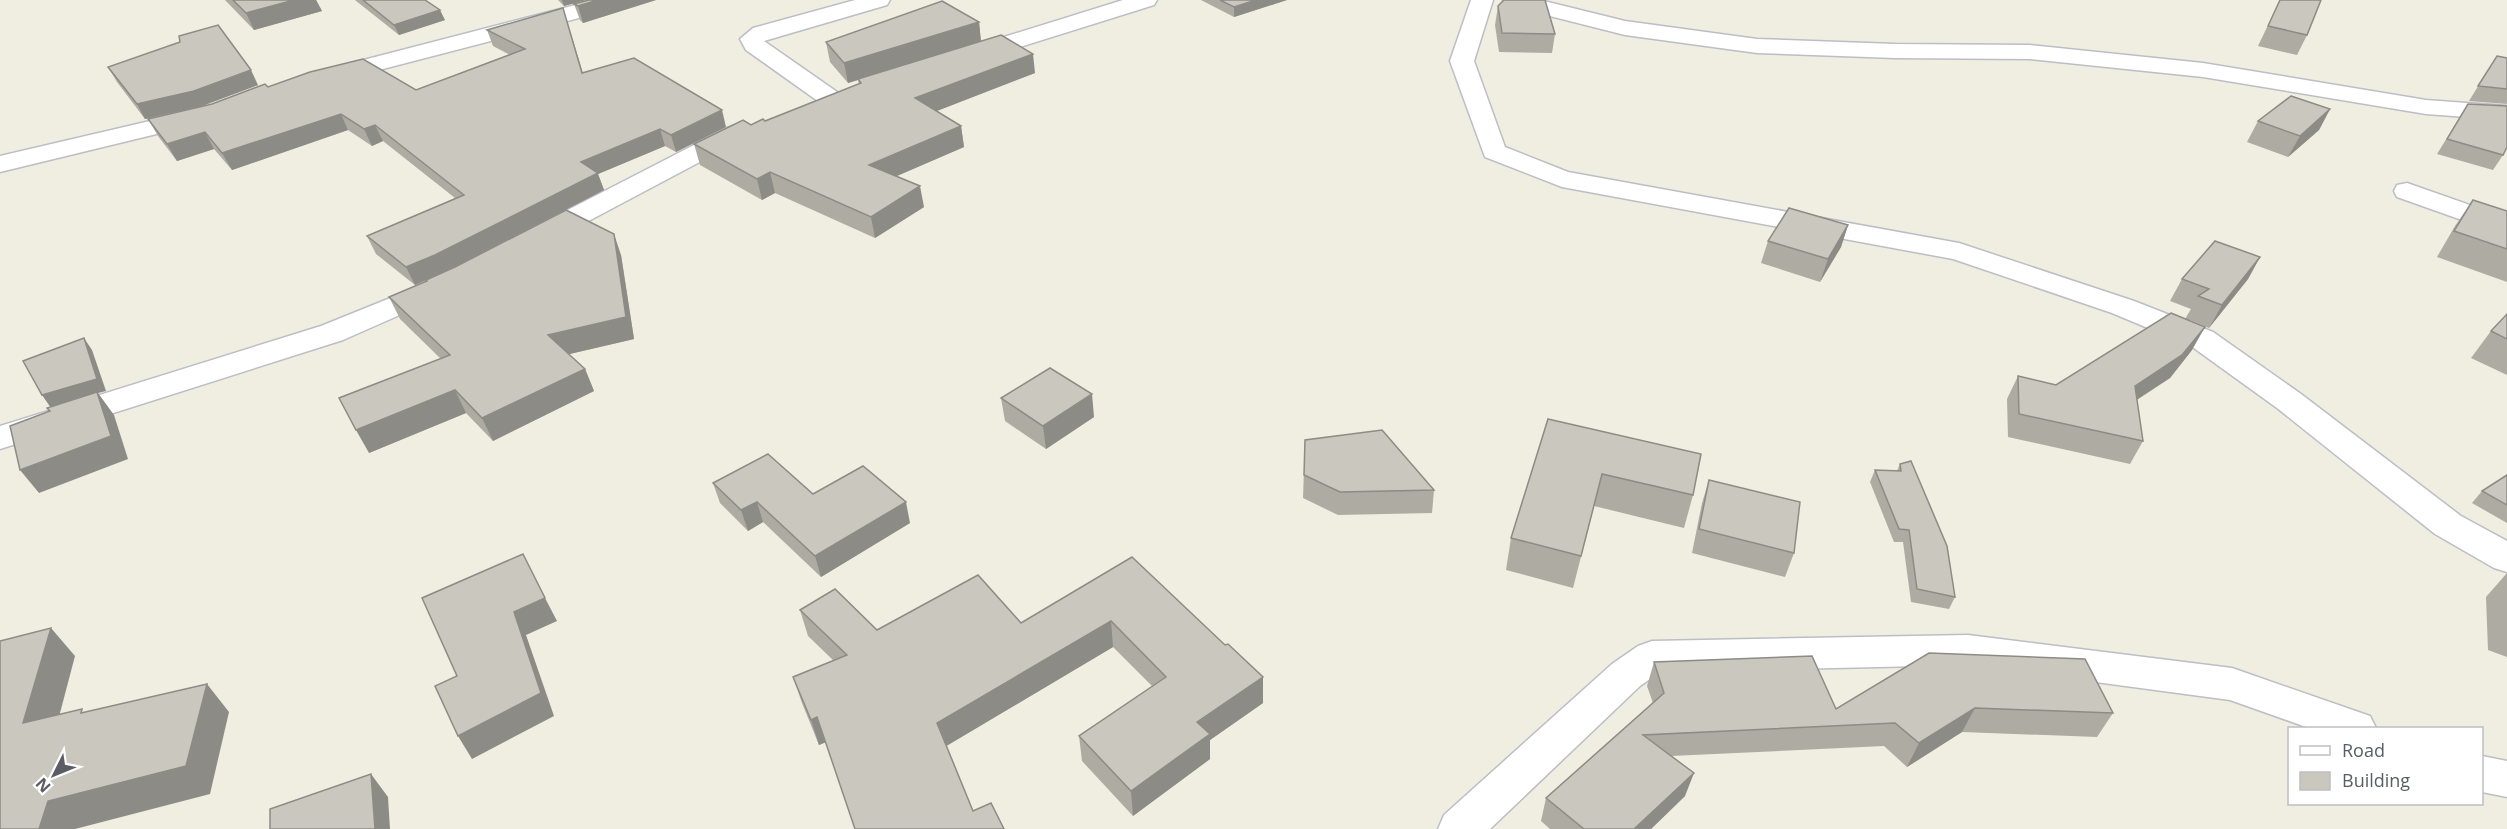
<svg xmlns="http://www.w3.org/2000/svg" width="2507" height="829" font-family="'Open Sans',sans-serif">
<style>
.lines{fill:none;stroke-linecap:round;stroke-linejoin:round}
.minor-casing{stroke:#bcbec5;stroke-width:3}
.minor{fill:#fff;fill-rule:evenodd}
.wall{fill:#aeaba3}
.shaded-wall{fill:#8d8b85}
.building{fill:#cac7be;stroke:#8d8b85;stroke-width:1.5}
</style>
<rect width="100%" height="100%" fill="#efeee1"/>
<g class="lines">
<g class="minor-casing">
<g id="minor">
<path d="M595,0H632L629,5L329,83L321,81L317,76L321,71Z"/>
<path d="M855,0H890L887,5L764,41L840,94L843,99L840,104L831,106L822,104L746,50L740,39L753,28Z"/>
<path d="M1123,0H1157L1154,5L978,60L970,62L962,60L958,55L962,50Z"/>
<path d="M1471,0H1493L1474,61L1505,147L1568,172L1959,243L2134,301L2213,332L2301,394L2461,516L2507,541V572L2494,568L2435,534L2277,408L2191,346L2112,313L1953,259L1562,187L1485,157L1450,61Z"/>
<path d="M1503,0H1540L1625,21L1757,39L1895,44L2030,45L2203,63L2426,100L2507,106V120L2426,114L2203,77L2030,59L1895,58L1757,53L1625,35L1506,5Z"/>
<path d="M197,110L206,112L209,117L206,122L0,172V156Z"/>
<path d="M736,125L745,128L749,133L745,138L547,243L537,245L527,243L523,237L527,231L727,128Z"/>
<path d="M2407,183L2507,218V236L2397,197L2394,191L2397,185Z"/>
<path d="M435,280L445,283L450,289L445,295L343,340L0,449V426L321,326Z"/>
<path d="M1968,635L2232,668L2370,716L2376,728H2309L2230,700L1968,665L1660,672L1640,686L1490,829H1438L1444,815L1612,664L1638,646L1652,641Z"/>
<path d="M2482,756L2507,761V797L2482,792Z"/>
</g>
</g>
<use href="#minor" class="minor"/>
</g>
<g class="wall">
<path d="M225,0H316L322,11L254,30Z"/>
<path d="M355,0H425L445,20L399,35Z"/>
<path d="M558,0H586L564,6Z"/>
<path d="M589,0H656L583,23L580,20L574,4Z"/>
<path d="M1201,0H1287L1234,17Z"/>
<path d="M2280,0L2307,35L2297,55L2258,46Z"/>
<path d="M1498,6L1555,34L1552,53L1499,52L1495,25Z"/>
<path d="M563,8L583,73L726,127L676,152L665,146L598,174L604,190L449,270L621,255L634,339L569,354L585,369L594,391L493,441L466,413L369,453L441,359L400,319L389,297L427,281L426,280L415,285L376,254L367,236L455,198L383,141L372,146L348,130L232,170L214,149L177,161L158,136L148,119L212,104L268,87L416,90L510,55L493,46L487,30Z"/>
<path d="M979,22L981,42L1035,73L936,111L961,126L964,147L896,176L924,207L875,238L775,193L762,200L700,165L694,144L765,121L859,84L858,80L848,83L830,62L826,42Z"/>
<path d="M2507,58V104L2469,101L2488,70Z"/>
<path d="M108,67L258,85L202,106L145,119L117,82Z"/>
<path d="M2468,104L2503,155L2493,170L2437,154Z"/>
<path d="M2330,109L2319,130L2288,157L2247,142L2258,121Z"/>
<path d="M2473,200L2507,211V282L2437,257L2455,226Z"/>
<path d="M1848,225L1841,247L1820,282L1761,263L1768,241Z"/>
<path d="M2260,257L2248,279L2209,328L2190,320L2192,350L2170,378L2137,400L2143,441L2130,464L2008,437L2007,399L2018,376L2056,385L2185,319L2191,309L2170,301L2182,279Z"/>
<path d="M2507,314V375L2471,358L2491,331Z"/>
<path d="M1001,398L1094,417L1046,449L1005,421Z"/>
<path d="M1548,419L1693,495L1684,528L1594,506L1573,588L1506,570L1511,538Z"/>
<path d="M1305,440L1434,490L1432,513L1338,515L1303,498Z"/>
<path d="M1900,464L1955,597L1949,609L1911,602L1903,542H1894L1870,482L1875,470L1897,471Z"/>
<path d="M2507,475V523L2472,503L2482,491Z"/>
<path d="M1709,480L1794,553L1785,577L1692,553L1702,503Z"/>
<path d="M713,483L813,494L910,523L821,577L763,522L748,531L720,503Z"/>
<path d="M1132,557L1225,645L1263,677V703L1210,740V759L1133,816L1082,761L1079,736L1152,686L1113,647L946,746L973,811L1004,829L826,742L819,745L802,703L793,677L834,661L808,636L800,610L877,630L1021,623Z"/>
<path d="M2507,573V657L2488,650L2486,597Z"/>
<path d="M1929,653L2113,713L2097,737L1962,732L1907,767L1884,746L1671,756L1685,796L1651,829H1550L1541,821L1546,798L1653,703L1647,686L1654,662L1836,709Z"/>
</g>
<g class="shaded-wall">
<path d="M294,0H316L322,11L254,30L246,13Z"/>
<path d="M562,0H586L564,6Z"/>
<path d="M598,0H656L583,23L578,6Z"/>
<path d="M1256,0H1287L1234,17V7Z"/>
<path d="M440,10L445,20L399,35L394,25Z"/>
<path d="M979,22L981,42L848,83L844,63Z"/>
<path d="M1033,54L1035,73L919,118L915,98Z"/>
<path d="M251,70L258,85L202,106L145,119L137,104Z"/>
<path d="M2330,109L2319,130L2288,157L2300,136Z"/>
<path d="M722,110L726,127L676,152L671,135Z"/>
<path d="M341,114L348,130L232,170L222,153Z"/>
<path d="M375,125L383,141L372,146L364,129Z"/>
<path d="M961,126L964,147L874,186L869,165Z"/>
<path d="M660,129L665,146L598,174L604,190L443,273L415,285L406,267L581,162Z"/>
<path d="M205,132L214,149L177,161L167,144Z"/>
<path d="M770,172L775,193L762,200L757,179Z"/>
<path d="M920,186L924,207L875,238L871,217Z"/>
<path d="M1848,225L1841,247L1820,282L1828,259Z"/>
<path d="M614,234L621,255L634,339L557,357L548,335Z"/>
<path d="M2260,257L2248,279L2209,328L2222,305Z"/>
<path d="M2205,327L2192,350L2170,378L2122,409L2135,386Z"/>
<path d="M84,338L92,350L106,391L98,393L114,415L128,459L39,493L20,470L51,408L42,395Z"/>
<path d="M585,369L594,391L493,441L482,418Z"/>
<path d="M455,390L466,413L369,453L356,430Z"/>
<path d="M1092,394L1094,417L1046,449L1043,426Z"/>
<path d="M757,502L763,522L748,531L741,510Z"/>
<path d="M906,502L910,523L821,577L815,556Z"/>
<path d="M545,598L557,621L526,635L554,716L472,759L458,736L514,612Z"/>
<path d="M1111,621L1113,647L943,748L937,723Z"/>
<path d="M51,628L75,656L50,751L23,723Z"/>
<path d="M1263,677V703L1210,740V759L1133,816L1131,791L1197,722Z"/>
<path d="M207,684L229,712L210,794L75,829H39L48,801Z"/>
<path d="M1975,708L1962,732L1907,767L1919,743Z"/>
<path d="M817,717L826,742L819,745L811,720Z"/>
<path d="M1694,773L1685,796L1651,829H1634Z"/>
<path d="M371,774L388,797L390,829H375Z"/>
</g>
<g class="building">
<path d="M233,0H294L246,13Z"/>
<path d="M363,0H425L440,10L394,25Z"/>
<path d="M589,0H598L578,6L574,4Z"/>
<path d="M1220,0H1256L1234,7Z"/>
<path d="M1504,0H1545L1555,34L1502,33L1498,6Z"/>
<path d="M2280,0H2321L2307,35L2268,26Z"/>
<path d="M942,1L979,22L844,63L826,42Z"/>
<path d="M563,8L582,73L634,58L722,110L671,135L660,129L581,162L598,173L435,255L406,267L367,236L464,195L375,125L364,129L341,114L222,153L205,132L167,144L148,119L212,104L265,84L268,87L310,72L363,59L416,90L525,49L487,30Z"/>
<path d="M218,25L251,70L194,91L137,104L108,67L180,42L179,36Z"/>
<path d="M1001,35L1033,54L915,98L961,126L869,165L920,186L871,217L770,172L757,179L694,144L743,120L751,125L763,119L765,121L861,83L858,79Z"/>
<path d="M2497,56L2507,58V89L2478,86Z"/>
<path d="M2291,96L2330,109L2300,136L2258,121Z"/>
<path d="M2468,104L2507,106V147L2503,155L2447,139Z"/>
<path d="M2473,200L2507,211V249L2454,231Z"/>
<path d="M1789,208L1848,225L1828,259L1768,241Z"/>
<path d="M566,210L614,234L626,317L548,335L585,369L482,418L455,390L356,430L339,398L450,355L389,297L427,281L426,280L455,267Z"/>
<path d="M2215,241L2260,257L2222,305L2198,296L2209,289L2182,279Z"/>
<path d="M2171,313L2205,327L2182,355L2135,386L2143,441L2019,414L2018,376L2056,385Z"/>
<path d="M2507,314V339L2491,331Z"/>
<path d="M84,338L97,379L42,395L23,361Z"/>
<path d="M1050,368L1092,394L1043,426L1001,398Z"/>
<path d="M97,392L111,436L20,470L10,426L50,411L47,408Z"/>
<path d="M1548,419L1701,454L1693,495L1602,474L1581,556L1511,538Z"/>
<path d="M1382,430L1434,490L1340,492L1304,475L1305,440Z"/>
<path d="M768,454L813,494L863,466L906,502L815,556L757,502L741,510L713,483Z"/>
<path d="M1911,461L1947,546L1955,597L1917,589L1909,530L1899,529L1875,470L1901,471L1900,464Z"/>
<path d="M2507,475V505L2482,491Z"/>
<path d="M1709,480L1800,502L1794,553L1699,529Z"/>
<path d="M523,554L545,598L514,612L541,693L458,736L435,686L457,676L422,598Z"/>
<path d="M1132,557L1225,645L1228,644L1263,677L1197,722L1210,734L1131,791L1079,736L1166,677L1111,621L937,723L973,811L991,803L1004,829H855L817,717L811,720L793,677L847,655L800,610L835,589L877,630L978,575L1021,623Z"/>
<path d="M51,628L23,723L82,709L81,713L207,684L186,766L48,801L39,829H0V641Z"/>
<path d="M1929,653L2085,659L2113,713L1975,708L1919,743L1895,723L1643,735L1694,773L1634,829H1584L1546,798L1664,693L1654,662L1812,656L1836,709Z"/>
<path d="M371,774L375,829H270V809Z"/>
</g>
<rect x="2288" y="727" width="195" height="78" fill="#ffffff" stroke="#bdbec1" stroke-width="1.5"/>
<rect x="2300" y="746" width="30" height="9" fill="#ffffff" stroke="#bdbec1" stroke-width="1.5"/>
<text x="2342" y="757" font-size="18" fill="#5a5d64">Road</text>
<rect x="2300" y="772" width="30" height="18" fill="#cac7be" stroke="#bdbec1" stroke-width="1.5"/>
<text x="2342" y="787" font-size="18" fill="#5a5d64">Building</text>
<g transform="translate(54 775) rotate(227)" stroke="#ffffff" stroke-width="4.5" paint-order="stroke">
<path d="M0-4.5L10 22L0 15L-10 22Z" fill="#5a5d64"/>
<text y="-9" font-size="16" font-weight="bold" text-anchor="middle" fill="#5a5d64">N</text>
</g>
</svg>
